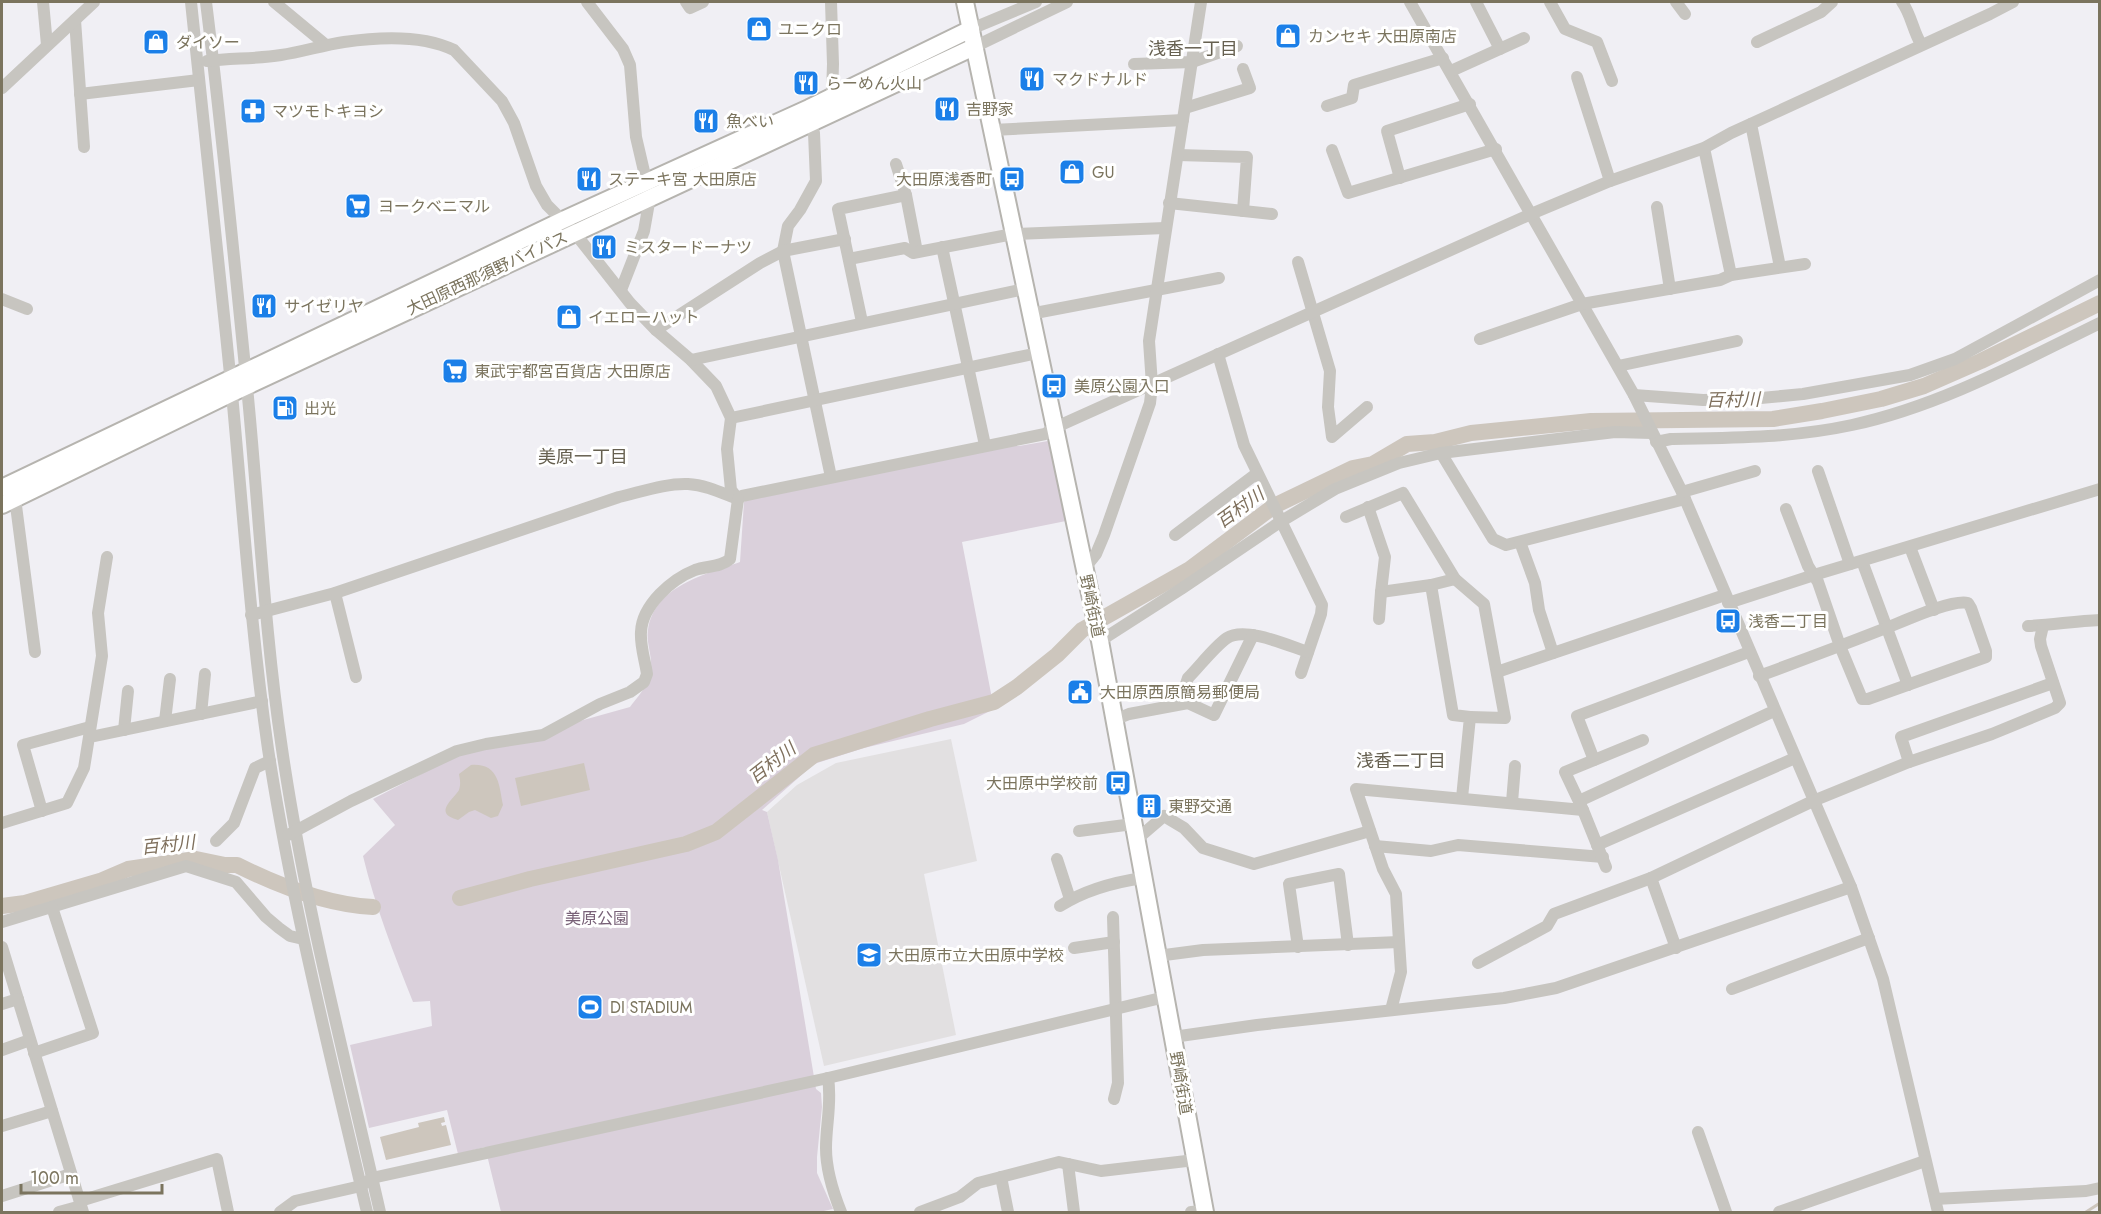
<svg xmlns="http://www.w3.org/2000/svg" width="2101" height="1214" font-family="Jost,'Noto Sans JP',sans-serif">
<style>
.built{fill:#e2e0e1}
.green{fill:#dad0db}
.water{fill:#cdc6bd}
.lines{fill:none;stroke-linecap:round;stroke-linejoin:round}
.stream{stroke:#cdc6bd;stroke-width:3}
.river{stroke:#cdc6bd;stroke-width:16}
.highway-casing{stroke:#b6b4af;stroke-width:20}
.minor{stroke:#c7c5c0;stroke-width:12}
.highway{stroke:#fff;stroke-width:16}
.labels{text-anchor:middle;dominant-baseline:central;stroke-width:6;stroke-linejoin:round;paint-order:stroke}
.poi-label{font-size:16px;fill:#7b745e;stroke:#fff;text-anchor:start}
.street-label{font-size:16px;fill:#7b745e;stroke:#fff}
.park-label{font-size:16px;fill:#786177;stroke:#fff}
.neighbourhood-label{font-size:18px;fill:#666050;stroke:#fff}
.water-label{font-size:18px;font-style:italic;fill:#7f705d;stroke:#fff}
</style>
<rect width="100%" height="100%" fill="#f0eff4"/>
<path class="built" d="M951,739L977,861L924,874L956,1035L824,1066L767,812L797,785L836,763Z"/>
<path class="green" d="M1048,441L1066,521L962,542L994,709L964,724L864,748L814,764L762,810L767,812L778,860L816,1089L821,1093L822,1107L817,1157V1173L833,1209L819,1212H501L485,1147L458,1154L447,1110L369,1128L350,1045L432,1026L430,1001L413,1002C394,954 375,906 363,856L395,825L373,799L458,755L630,707C639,695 651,683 651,667C652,655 646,642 648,630C654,586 706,574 740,562L744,502L750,498L1007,446H1019Z"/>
<g class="water">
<path d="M584,763L590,790L521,806L515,778Z"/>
<path d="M471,765C499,763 499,785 503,805L498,816L491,818L475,810L469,812L458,820C432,813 454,799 459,790C461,784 460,780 459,774Z"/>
<path d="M444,1117L445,1122L441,1123L442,1126L446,1125L451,1145L386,1160L380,1137L419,1127L418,1123Z"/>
</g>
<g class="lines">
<path class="stream" d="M2086,1212L2100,1203"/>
<g class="river">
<path d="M460,898L530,879L686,844L716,832L814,755L930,719L994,702L1017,687L1057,655L1082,630L1190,569L1274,506L1353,468L1373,464L1407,444L1435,442L1471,433L1591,421L1773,419L1822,411L1881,399L1924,386L1981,361L2100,303"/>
<path d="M2,906L25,903L100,881L128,869L196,859L225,865H237C279,886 326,905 373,907"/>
</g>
<g class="highway-casing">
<g id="highway">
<path d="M965,2L1100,641L1205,1212"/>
<path d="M2,488L563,220L809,108L971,29"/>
<path d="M2,505L232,393L974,47"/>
</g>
</g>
<g class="minor">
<path d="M43,2L47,45"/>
<path d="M191,2C204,132 219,263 232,394C243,512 251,631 268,749C292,905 331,1058 367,1212"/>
<path d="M206,2C222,130 234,259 247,387C259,508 264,629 282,749C305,906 345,1058 380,1212"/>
<path d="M274,2L326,45"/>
<path d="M587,2L623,49L630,65L636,137L650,197L644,231L621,290"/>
<path d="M686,2L690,8L703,2"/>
<path d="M831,2L833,64L832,95"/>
<path d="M1410,2L1634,395L1682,492L1851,887L1883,979L1938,1212"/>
<path d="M1476,2L1500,49"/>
<path d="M1550,2L1565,29L1597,42L1612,81"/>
<path d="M1676,2L1685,14"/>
<path d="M1902,2C1911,14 1913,31 1921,44"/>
<path d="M75,20L84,147"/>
<path d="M971,29L1036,2"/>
<path d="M1757,42L1821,12L1832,2"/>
<path d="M974,47L1067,2"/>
<path d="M207,61C232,58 257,59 281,55C302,52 323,45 344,42C378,37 423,35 454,50L502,101L514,123L536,186L547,205L574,232L630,303L656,330L691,360L716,386L731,418L727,449L731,490L738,499"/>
<path d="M1134,64L1192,62L1237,46"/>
<path d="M1451,71L1524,38"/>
<path d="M1577,77L1610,181"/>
<path d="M2,88L94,2"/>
<path d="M80,94L199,80"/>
<path d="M1327,106L1352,98L1354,85L1443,58"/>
<path d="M1185,108L1250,88L1243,69"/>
<path d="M810,123L814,133L816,181L800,210L788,226L783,251L831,477"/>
<path d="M1751,124L1780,267"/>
<path d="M992,130L1183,120"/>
<path d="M1704,148L1731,275"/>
<path d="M1332,150L1348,193L1496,149"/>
<path d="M1178,155L1247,157L1243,211"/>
<path d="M896,164L906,195L917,252"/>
<path d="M1400,178L1387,131L1470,104"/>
<path d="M1169,203L1272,214"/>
<path d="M1657,207L1670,289"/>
<path d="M942,247L985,445"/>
<path d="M849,259L905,248L913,253L1013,234L1165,228"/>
<path d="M1298,262L1330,371L1328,407L1332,437L1367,407"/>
<path d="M2,299L27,309"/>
<path d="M1030,314L1219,278"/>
<path d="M862,322L838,209L906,195"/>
<path d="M656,330L760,263L783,251L845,239"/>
<path d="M1480,339L1582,304L1720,280L1731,275L1805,264"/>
<path d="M1218,354L1244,445L1322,605L1321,614L1301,673"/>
<path d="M691,360L1024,289"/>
<path d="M1618,366L1737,341"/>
<path d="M1634,395L1703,400L1750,399L1803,394L1910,375L1955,359L2100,280"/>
<path d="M731,418L1038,353"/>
<path d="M1656,442L1671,439C1732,438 1792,438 1852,425C1940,406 2020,362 2100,323"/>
<path d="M1441,453L1493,539L1506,545L1685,499"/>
<path d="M1818,471L1850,564"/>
<path d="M1682,492L1755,471"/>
<path d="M15,498L35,652"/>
<path d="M1368,507L1385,557L1381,592L1431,585"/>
<path d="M1346,517L1403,493L1455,579L1431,585L1453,715L1470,717L1462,798"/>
<path d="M1175,535L1256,474"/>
<path d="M1520,542L1535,583L1539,610L1553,653"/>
<path d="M1910,547L1934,610"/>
<path d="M1862,561L1908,685"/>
<path d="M1084,569L1096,554L1104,535L1150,403L1152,385L1149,341L1201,2"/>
<path d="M1455,579L1484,604L1505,718L1470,717"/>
<path d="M335,593L356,677"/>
<path d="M1728,603L1814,575L2100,489"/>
<path d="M251,615L335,593L619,497C641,492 666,483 688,484C706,485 722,493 738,499L742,496L1045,434L1054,428L1531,214L1610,181L1704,148L1731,133L1990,14L2013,2"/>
<path d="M1379,619L1381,592"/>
<path d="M2028,626C2052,625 2075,621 2100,620"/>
<path d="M1100,641L1181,589L1280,522L1335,489L1399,463L1441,453L1615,432L1652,433"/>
<path d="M1497,672L1725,595"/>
<path d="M1759,676C1800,661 1840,646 1881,630C1900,623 1950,599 1968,603L1971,608L1986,651V657L1868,699H1862L1840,646L1818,582L1808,566L1786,509"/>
<path d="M1188,703L1186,684L1188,678C1200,666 1214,647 1227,638C1245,626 1289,646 1308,652"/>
<path d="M201,714L205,674"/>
<path d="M1114,720L1129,714L1188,703L1214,715L1253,635"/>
<path d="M165,721L170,679"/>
<path d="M124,730L128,691"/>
<path d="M95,736L262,701"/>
<path d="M1594,760L1577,716L1749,652"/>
<path d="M1909,762L1901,737L2053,683"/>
<path d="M1579,801L1774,711"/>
<path d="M1512,802L1515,766"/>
<path d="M42,811L23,745L90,727"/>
<path d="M2,823L67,803L84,768L102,656L98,613L107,557"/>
<path d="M1079,831L1133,824"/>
<path d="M288,835L351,801L457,751L486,744L543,735L600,704L630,692L644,682L647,674C645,660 640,646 641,632C642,605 672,579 695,570C707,566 721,567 730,559L738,499"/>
<path d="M1136,840L1164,816L1184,828L1203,848L1254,864L1370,831"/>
<path d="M216,841L234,823L255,768L270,761"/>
<path d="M1597,845L1795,758"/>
<path d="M1375,846L1431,851L1458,845L1603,857"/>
<path d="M1057,859L1070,899"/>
<path d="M1606,867L1583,810L1565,772L1643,740"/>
<path d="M1651,878L1676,948"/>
<path d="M1060,906C1085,890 1115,882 1143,878"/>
<path d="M1113,917L1118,1083L1114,1099"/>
<path d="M2,922L186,866L236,882L266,917L279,928L290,936L303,939"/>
<path d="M2,947L83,1212"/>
<path d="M1298,947L1289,884L1339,874L1348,945"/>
<path d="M1074,948L1114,942"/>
<path d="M1157,956L1203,950L1399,942"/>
<path d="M1478,963L1547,926L1554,914L1651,878L1813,801L1909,762L1992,734L2055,708L2060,703L2041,646L2040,639L2043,626"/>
<path d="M1732,989L1869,938"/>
<path d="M2,1004L18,999"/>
<path d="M1391,1010L1401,972L1396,894L1383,869L1356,789L1583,810"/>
<path d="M1173,1037L1257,1025L1504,998L1556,988L1851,887"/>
<path d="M2,1050L30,1040"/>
<path d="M34,1053L93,1033L52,907"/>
<path d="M828,1078C832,1102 826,1124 826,1148C826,1170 833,1192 841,1212"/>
<path d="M2,1126L52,1111"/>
<path d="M1698,1132L1726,1212"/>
<path d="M1068,1164L1074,1212"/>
<path d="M1001,1177L1008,1212"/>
<path d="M2,1196L71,1174"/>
<path d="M1935,1199L2086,1191L2100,1188"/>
<path d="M80,1201L217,1159L228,1212"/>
<path d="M59,1212L81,1206"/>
<path d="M280,1212L295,1201L361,1186L372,1178L828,1078L1165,997"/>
<path d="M920,1212L960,1197L978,1183L1059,1162L1101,1171L1195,1160"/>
<path d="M1191,1212L1205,1211"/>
<path d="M1779,1212L1925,1161"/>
</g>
<use href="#highway" class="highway"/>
</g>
<defs>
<g id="shop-square" transform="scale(1.35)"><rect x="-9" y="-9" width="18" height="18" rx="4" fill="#1b7fe8" stroke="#fff"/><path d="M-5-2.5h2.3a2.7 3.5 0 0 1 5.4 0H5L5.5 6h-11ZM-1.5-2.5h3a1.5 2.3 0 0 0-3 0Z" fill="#fff"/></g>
<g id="restaurant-square" transform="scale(1.35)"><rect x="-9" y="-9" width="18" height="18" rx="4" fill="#1b7fe8" stroke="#fff"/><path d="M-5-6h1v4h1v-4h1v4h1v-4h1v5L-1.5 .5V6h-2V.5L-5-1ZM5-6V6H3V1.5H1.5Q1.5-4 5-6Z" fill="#fff"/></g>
<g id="pharmacy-square" transform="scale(1.35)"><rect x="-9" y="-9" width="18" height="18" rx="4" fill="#1b7fe8" stroke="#fff"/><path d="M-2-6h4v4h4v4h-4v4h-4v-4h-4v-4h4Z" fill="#fff"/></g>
<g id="bus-square" transform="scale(1.35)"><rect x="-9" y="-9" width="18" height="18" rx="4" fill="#1b7fe8" stroke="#fff"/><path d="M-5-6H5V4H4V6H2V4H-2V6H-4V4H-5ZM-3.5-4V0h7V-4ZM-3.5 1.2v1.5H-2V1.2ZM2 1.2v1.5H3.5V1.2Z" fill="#fff"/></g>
<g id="supermarket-square" transform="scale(1.35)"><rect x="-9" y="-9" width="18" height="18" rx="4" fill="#1b7fe8" stroke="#fff"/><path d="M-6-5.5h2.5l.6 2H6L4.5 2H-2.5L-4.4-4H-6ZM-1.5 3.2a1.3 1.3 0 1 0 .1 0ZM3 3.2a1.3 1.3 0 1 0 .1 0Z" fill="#fff"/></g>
<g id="fuel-square" transform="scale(1.35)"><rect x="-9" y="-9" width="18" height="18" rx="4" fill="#1b7fe8" stroke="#fff"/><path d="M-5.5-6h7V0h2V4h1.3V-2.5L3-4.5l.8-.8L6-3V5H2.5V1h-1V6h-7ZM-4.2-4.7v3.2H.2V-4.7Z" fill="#fff"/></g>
<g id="civic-square" transform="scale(1.35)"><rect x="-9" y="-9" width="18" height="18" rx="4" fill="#1b7fe8" stroke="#fff"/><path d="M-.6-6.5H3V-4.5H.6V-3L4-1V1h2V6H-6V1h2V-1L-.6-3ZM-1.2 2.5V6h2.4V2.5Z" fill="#fff"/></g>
<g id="building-square" transform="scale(1.35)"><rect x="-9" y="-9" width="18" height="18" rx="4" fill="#1b7fe8" stroke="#fff"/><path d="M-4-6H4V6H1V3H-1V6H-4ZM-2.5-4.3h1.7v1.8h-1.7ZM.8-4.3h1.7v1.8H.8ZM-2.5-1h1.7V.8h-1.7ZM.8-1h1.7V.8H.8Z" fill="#fff"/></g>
<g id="school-square" transform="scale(1.35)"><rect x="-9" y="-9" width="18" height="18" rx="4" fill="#1b7fe8" stroke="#fff"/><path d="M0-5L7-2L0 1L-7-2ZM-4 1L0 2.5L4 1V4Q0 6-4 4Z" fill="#fff"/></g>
<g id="stadium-square" transform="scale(1.35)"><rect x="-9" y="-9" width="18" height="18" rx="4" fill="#1b7fe8" stroke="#fff"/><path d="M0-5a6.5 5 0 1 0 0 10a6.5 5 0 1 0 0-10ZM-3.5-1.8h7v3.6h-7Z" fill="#fff"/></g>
</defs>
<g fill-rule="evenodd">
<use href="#shop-square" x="759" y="29"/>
<use href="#shop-square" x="1288" y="36"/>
<use href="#shop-square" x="156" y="42"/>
<use href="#restaurant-square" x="1032" y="79"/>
<use href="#restaurant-square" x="806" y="83"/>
<use href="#restaurant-square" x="947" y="109"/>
<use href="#pharmacy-square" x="253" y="111"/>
<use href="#restaurant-square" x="706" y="121"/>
<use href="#shop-square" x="1072" y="172"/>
<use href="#restaurant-square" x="589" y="179"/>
<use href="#bus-square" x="1012" y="179"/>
<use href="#supermarket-square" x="358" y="206"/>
<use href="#restaurant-square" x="604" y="247"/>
<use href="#restaurant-square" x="264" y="306"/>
<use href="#shop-square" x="569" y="317"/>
<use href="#supermarket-square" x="455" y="371"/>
<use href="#bus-square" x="1054" y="386"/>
<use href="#fuel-square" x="285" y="408"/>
<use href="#bus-square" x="1728" y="621"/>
<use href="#civic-square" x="1080" y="692"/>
<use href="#bus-square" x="1118" y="783"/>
<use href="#building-square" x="1149" y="806"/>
<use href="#school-square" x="869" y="955"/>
<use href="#stadium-square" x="590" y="1007"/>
</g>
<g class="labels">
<g class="poi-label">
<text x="778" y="29">ユニクロ</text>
<text x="1308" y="36">カンセキ 大田原南店</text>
<text x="176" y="42">ダイソー</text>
<text x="1052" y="79">マクドナルド</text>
<text x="826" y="83">らーめん火山</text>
<text x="966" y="109">吉野家</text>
<text x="272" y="111">マツモトキヨシ</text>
<text x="726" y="121">魚べい</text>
<text x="1092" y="172">GU</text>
<text x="608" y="179">ステーキ宮 大田原店</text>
<text x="992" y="179" text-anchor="end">大田原浅香町</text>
<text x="378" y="206">ヨークベニマル</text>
<text x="624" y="247">ミスタードーナツ</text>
<text x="284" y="306">サイゼリヤ</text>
<text x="588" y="317">イエローハット</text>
<text x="474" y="371">東武宇都宮百貨店 大田原店</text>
<text x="1074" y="386">美原公園入口</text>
<text x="304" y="408">出光</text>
<text x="1748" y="621">浅香二丁目</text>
<text x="1100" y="692">大田原西原簡易郵便局</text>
<text x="1098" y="783" text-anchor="end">大田原中学校前</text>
<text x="1168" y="806">東野交通</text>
<text x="888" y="955">大田原市立大田原中学校</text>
<text x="610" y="1007">DI STADIUM</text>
</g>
<g class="street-label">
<text transform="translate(487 273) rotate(-25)">大田原西那須野バイパス</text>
<text transform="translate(1092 606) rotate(78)">野崎街道</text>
<text transform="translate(1181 1083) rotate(80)">野崎街道</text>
</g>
<g class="park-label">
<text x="597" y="918">美原公園</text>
</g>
<g class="neighbourhood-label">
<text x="1193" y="49">浅香一丁目</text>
<text x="583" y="457">美原一丁目</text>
<text x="1401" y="761">浅香二丁目</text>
</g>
<g class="water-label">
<text transform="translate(1733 400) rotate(-1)">百村川</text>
<text transform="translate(1240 508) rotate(-36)">百村川</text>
<text transform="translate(772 763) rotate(-38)">百村川</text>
<text transform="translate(168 845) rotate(-6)">百村川</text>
</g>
</g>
<rect width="2101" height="1214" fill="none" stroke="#7b745e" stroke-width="6"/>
<path d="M21 1184v9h141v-9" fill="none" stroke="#7b745e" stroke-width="3"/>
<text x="30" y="1184" font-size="18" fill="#7b745e" stroke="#ffffff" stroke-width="4.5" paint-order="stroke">100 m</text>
</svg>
